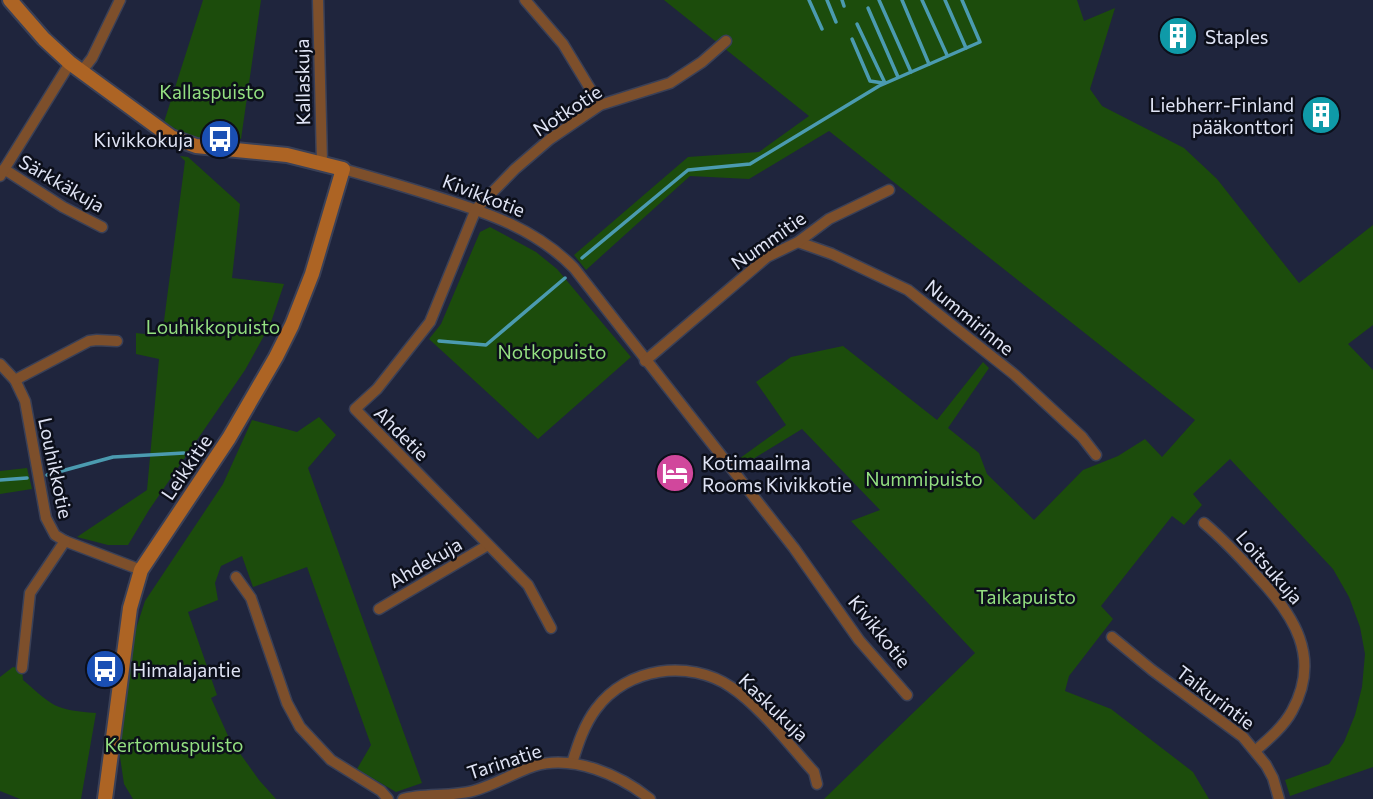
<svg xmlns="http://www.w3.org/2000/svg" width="1373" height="799" font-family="Commissioner,sans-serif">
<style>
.green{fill:#1c4c0c}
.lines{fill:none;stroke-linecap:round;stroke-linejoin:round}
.stream{stroke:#4b9bb0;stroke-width:3.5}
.street-casing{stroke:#3a4057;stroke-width:13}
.secondary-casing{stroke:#3a4057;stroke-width:18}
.street{stroke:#7d4f2b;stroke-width:10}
.secondary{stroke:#ad6424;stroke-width:14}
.labels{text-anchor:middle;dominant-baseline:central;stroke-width:5;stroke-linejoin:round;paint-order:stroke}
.poi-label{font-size:19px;fill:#e0e4f5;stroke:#0c0f1a;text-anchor:start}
.street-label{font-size:19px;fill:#e0e4f5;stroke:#0c0f1a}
.park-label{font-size:19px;fill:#94e081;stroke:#0c0f1a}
</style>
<rect width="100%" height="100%" fill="#1f253d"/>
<g class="green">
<path d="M203,0H261L241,139L207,135L206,141L191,138L164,122Z"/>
<path d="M664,0H1077L1084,21L1115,8L1090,89L1102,106L1184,148L1217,179L1299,283L1373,225V325L1348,344L1373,370V767L1290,796L1285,780L1329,764L1344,742L1355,715L1362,687L1365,654L1360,627L1349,597L1333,569L1230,459L1193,494L1202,505L1184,525L1172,516L1101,606L1113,619L1069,676L1065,691L1111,709L1193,772L1209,799H824L975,653L851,521L880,510L802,429L740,467L736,461L786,425L756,382L791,357L843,346L937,420L983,362L989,368L948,428L979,453L987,474L1034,520L1083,470L1118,456L1145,439L1162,457L1195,420L829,131L749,179L690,176L586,270L574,255L688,157L759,152L809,116Z"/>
<path d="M180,156L188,157L240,204L232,278L284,284L270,325L245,370L149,510L128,545H108L77,537L147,490L159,359L136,354V333L162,336L185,161Z"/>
<path d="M490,227L536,252L557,269L631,357L538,439L429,339L441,324L480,232Z"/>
<path d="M319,417L336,435L308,468L422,783L396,792L357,769L371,745L307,567L253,587L242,556L221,566L215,583L218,600L188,612L217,695L211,698L229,738L259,780L276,799H133L124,784L119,750L134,635L145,601L223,484L252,420L297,432Z"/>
<path d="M27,468L32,489L0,494V471Z"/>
<path d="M13,667L22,669L23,680C53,706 54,710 96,713L81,799H20L0,791V677Z"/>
</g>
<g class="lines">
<g class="stream">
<path d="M809,0L822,29"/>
<path d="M827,0L836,22"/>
<path d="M842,0L844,6"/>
<path d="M879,0L911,72"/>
<path d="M902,0L929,64"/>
<path d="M922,0L947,55"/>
<path d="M945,0L966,48"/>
<path d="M868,8L898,77"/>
<path d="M857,24L885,83"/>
<path d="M852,39L870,81L883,83"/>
<path d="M582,258L688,170L750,164L879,86L980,42L962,0"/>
<path d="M439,341L486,345L565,278"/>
<path d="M47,475L113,457L184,453"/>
<path d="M0,480L27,478"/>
</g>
<g class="street-casing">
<g id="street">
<path d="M318,0L322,162"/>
<path d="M525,0L563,44L600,105"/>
<path d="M82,71L92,58L120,0"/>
<path d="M4,169L63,207L102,227"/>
<path d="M343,169C375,178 406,187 437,197C488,213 536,229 574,268L794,548L859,640L907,695"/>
<path d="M0,176L70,63"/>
<path d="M798,242L832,254L908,290L1015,375L1082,437L1096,455"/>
<path d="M645,361L767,257L798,242L829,219L889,190"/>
<path d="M0,364L15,380L25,401L46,518L55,535L65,541L141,570"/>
<path d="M15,380L89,341L97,340L117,341"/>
<path d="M1204,523C1223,539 1240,557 1257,576C1293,614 1322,657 1292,711C1284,726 1269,739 1256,750"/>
<path d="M236,577L251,598L287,703L300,727L331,760L381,791L388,799"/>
<path d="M379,609L488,545"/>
<path d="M551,628L528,585L355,409L377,389L430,322L476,209L515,169L550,139L600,105L670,83L702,62L726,41"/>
<path d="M1112,637L1152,670L1243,737L1266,765L1273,778L1279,799"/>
<path d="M22,668L30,593L65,541"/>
<path d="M572,763C578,744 584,725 596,709C627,667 689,659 731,687C760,706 790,746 814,772L817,784"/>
<path d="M403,799C422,793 451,797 473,791C495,785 513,773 534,766C573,754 620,775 650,799"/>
</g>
</g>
<g class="secondary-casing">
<path id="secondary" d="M10,0L44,39L70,63L171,137L196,146L287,155L343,169L312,274L292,325L276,357L229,438L141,570L130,608L105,799"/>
</g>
<use href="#street" class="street"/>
<use href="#secondary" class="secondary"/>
</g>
<defs>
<g id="building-disc" transform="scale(2.0125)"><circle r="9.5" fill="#0f9aa8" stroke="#0c0f1a"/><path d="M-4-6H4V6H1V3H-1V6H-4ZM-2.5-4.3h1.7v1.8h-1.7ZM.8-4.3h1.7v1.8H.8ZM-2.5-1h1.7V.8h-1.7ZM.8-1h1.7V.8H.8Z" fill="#fff"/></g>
<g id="bus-disc" transform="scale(2.0125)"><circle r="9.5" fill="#1a4fb4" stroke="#0c0f1a"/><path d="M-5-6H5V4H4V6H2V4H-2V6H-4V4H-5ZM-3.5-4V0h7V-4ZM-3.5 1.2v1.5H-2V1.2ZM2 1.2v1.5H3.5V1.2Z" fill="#fff"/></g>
<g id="hotel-disc" transform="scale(2.0125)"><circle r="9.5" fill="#d1479c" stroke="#0c0f1a"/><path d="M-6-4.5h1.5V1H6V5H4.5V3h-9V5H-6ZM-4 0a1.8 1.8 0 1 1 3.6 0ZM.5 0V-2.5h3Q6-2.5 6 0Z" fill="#fff"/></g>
</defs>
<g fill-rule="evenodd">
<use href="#building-disc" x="1178" y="36"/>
<use href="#building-disc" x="1321" y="115"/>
<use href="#bus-disc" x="220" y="139"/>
<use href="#hotel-disc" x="675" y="473"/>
<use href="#bus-disc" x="105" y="669"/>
</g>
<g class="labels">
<g class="poi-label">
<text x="1205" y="36">Staples</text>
<text x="1294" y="104" text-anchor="end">Liebherr-Finland<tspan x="1294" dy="22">pääkonttori</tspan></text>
<text x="193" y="139" text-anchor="end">Kivikkokuja</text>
<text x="702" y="462">Kotimaailma<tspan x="702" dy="22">Rooms Kivikkotie</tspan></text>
<text x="132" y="669">Himalajantie</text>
</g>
<g class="street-label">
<text transform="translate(302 82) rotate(-91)">Kallaskuja</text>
<text transform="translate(567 110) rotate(-33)">Notkotie</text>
<text transform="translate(62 183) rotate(30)">Särkkäkuja</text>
<text transform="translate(484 195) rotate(21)">Kivikkotie</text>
<text transform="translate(768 240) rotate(-35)">Nummitie</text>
<text transform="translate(970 317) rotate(39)">Nummirinne</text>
<text transform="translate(402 433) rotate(45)">Ahdetie</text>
<text transform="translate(186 467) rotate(-56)">Leikkitie</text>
<text transform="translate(56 468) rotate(78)">Louhikkotie</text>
<text transform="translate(425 562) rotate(-30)">Ahdekuja</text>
<text transform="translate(1270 567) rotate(49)">Loitsukuja</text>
<text transform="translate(880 631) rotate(51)">Kivikkotie</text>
<text transform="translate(1216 697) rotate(37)">Taikurintie</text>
<text transform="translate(774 707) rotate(44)">Kaskukuja</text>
<text transform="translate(504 761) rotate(-18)">Tarinatie</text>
</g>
<g class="park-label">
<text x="212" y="91">Kallaspuisto</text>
<text x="213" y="326">Louhikkopuisto</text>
<text x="552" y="351">Notkopuisto</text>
<text x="924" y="478">Nummipuisto</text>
<text x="1026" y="596">Taikapuisto</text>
<text x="174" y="744">Kertomuspuisto</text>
</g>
</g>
</svg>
